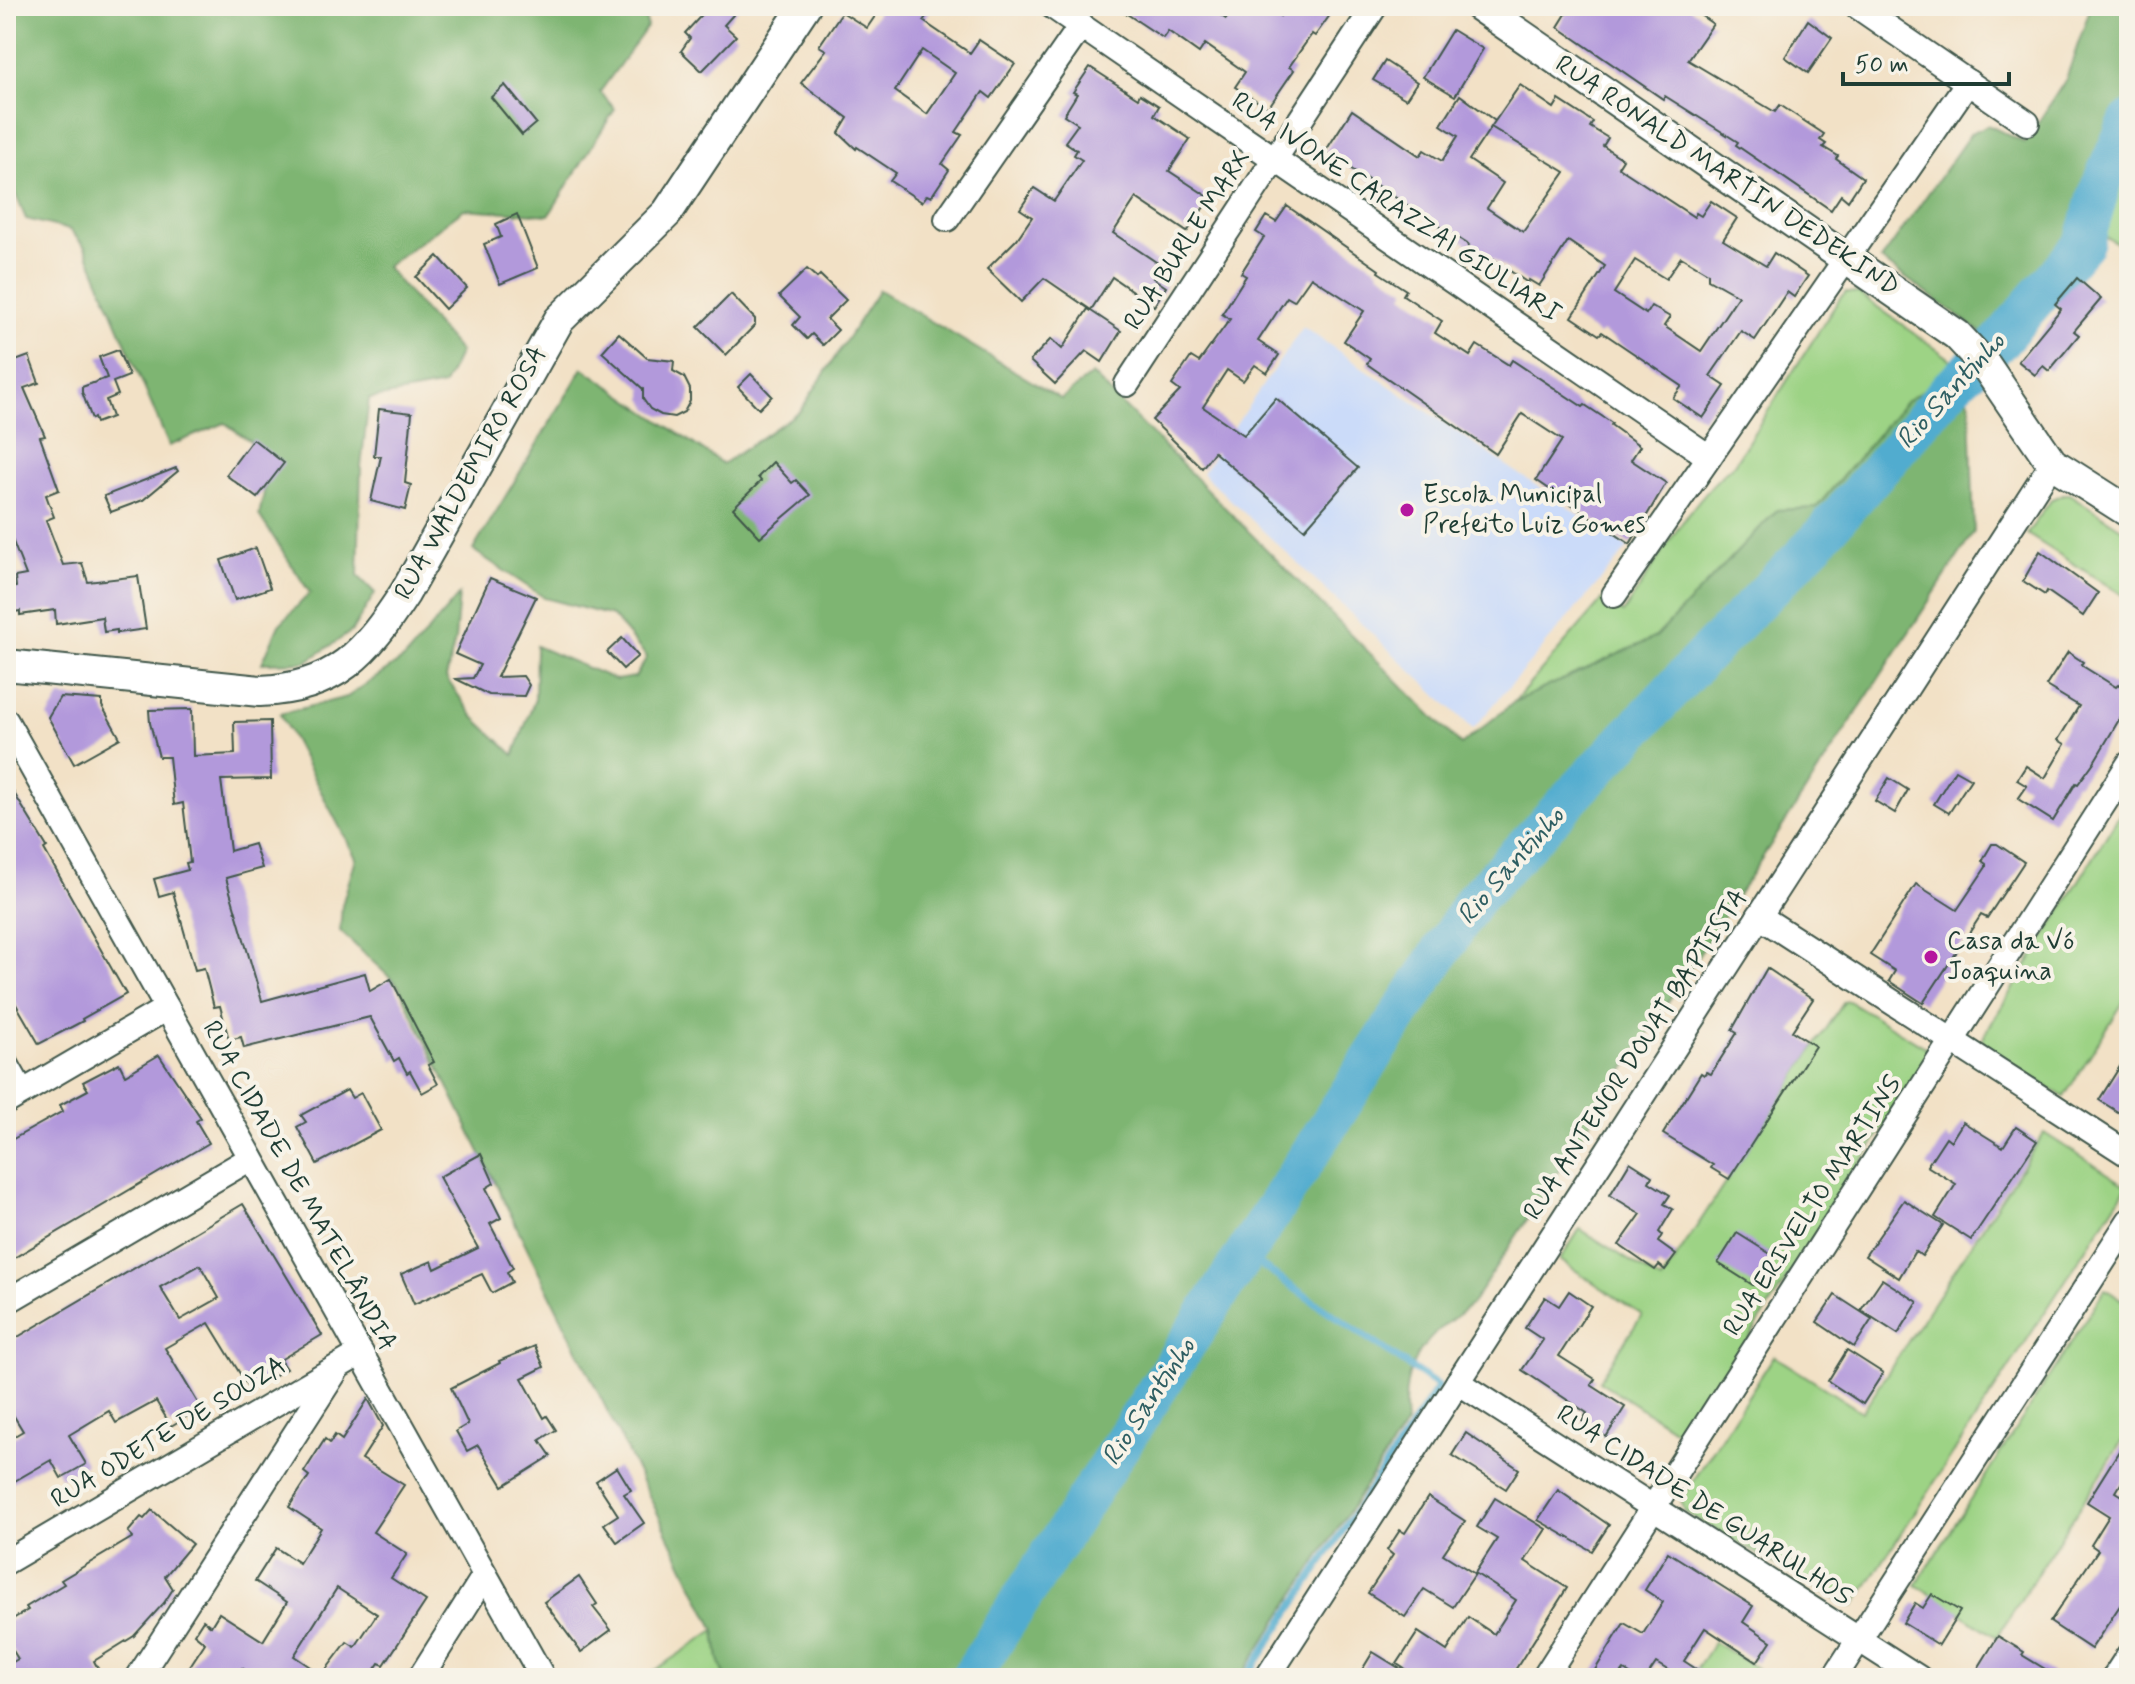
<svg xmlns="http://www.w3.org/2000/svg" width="2135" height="1684" font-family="Mynerve,sans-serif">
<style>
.built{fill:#cbdbf9}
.green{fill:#9dd385;stroke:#5e885c;stroke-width:2}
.forest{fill:#7eb572;stroke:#4e7953;stroke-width:2}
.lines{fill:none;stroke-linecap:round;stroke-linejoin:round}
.stream{stroke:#51accf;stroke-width:7}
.river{stroke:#51accf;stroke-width:40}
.building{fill:#b299db;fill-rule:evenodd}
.minor-casing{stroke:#3f564a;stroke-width:28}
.tertiary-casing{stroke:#3f564a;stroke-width:34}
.minor{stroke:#fff;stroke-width:24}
.tertiary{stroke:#fff;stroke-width:30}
.poi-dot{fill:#b5179e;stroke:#f7f3e8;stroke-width:3}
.labels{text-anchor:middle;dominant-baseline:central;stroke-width:8;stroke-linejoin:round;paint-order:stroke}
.street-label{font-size:26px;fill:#1f3d34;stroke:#f7f3e8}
.poi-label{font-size:26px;fill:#1f3d34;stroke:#f7f3e8;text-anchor:start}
.water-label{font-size:28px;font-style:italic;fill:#2e5e62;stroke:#f7f3e8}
</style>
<rect width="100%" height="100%" fill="#f7f3e8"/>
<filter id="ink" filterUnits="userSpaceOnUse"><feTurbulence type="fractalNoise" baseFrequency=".0125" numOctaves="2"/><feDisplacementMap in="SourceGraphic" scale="16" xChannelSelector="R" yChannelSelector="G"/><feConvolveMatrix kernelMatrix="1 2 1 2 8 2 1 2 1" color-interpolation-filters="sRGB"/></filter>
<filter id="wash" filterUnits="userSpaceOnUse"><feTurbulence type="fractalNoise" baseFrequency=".006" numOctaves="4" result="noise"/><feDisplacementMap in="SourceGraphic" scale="32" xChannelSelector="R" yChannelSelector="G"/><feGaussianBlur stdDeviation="1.8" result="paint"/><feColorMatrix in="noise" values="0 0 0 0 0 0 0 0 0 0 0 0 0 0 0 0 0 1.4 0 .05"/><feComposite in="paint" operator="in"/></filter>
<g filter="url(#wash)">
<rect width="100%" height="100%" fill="#f2e1c6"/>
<path class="built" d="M1303,327L1628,548L1473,729L1202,473Z"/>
<g class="green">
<path d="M2129,153V250L2097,232L2106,200Z"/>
<path d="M1846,292L1858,293L1953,361L1958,368L1905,402L1816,509L1777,510L1656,637L1514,702L1603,599L1623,613C1657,563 1687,504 1734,464L1840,298Z"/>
<path d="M2063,494H2069L2129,533V599L2027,534L2052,499Z"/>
<path d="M2129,799V993L2064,1097L1984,1048L1983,1037Z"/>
<path d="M1849,1001L1930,1050L1931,1053L1686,1437L1599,1381L1642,1315L1560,1260L1580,1229L1661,1281L1844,1002Z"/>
<path d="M2044,1133L2127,1186L1854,1606H1848L1685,1512L1681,1500L1774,1356L1862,1412Z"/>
<path d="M2105,1289L2129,1304V1430L1997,1637L1916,1585Z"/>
<path d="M715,1630L719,1659L726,1678H643Z"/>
<path d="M1714,1642L1772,1678H1691Z"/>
</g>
<g class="forest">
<path d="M6,6H644L647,27L600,92L615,109L549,215L464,209L386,267L460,352L444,385L369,399L361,467L358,576L375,593L352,631L306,662L262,663L279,625L310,593L259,515L272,457L225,423L169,446L85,247L70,230L26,219L6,171Z"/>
<path d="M2091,6H2129V93L2075,238L1989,338L1881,260L1971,133L1988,125L2025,143L2066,79Z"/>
<path d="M879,290L1061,399L1092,374L1461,745L1514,702L1656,637L1777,510L1816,508L1905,402L1958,368L1970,404L1974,532L1472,1304C1424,1340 1400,1359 1406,1424L1240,1678H726L719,1659L715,1630L398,985L340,931L342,905L356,858L280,714L347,697L405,658L459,595L455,640L446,678L474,717L514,755L535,699L536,646L616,680L635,677L647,657L612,616L545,598L473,550L583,368L723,464L800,411Z"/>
</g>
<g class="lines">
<path class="stream" d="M1244,1254L1438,1386L1246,1678"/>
<path class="river" d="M970,1678L1475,899L1705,655L1818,540L1951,387L1999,342L2084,243L2101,185L2129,121"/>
</g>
<g id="blocks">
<g class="building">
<path d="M710,6H741L724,25L736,36L702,71L681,51L690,38L685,33Z"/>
<path d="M882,6H934L923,21L970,53L979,40L1015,64L991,98L983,92L956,132L962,135L942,164L949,170L931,197L927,195L922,202L890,181L896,173L857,147L856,149L839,133L848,118L801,83L826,50L819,46L842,12L867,28ZM922,50L955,73L927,114L895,91Z"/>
<path d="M1115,6H1207L1226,19L1234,6H1266L1280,16L1286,6H1318L1330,15L1315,36L1312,34L1289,67L1294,70L1268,108L1235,87L1245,72L1205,44L1199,53L1168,31L1163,38Z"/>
<path d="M1571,6H1687L1713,24L1688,60L1775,112L1780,105L1824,134L1820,140L1826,144L1823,147L1838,156L1836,159L1863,178L1848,201L1841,195L1831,210L1736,145L1738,142L1665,96L1663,99L1558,27Z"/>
<path d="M1808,20L1832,38L1808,73L1785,57Z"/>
<path d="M1452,30L1483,49L1455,96L1423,77Z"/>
<path d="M1385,61L1417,82L1406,99L1373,80Z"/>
<path d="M1090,67L1138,98L1140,94L1159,106L1154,115L1190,139L1169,171L1210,198L1187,232L1136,198L1113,233L1162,266L1153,278L1166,287L1154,306L1112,277L1091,310L1044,278L1021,302L987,269L1017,239L1032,217L1020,209L1034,188L1054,201L1082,160L1074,155L1077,150L1065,142L1078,124L1064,115L1077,94L1073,92Z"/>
<path d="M505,85L536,123L522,135L491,97Z"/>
<path d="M1520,85L1554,108L1559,100L1593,122L1590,127L1608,138L1603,146L1623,159L1618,167L1694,217L1696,213L1701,216L1711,201L1737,218L1723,240L1766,266L1774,253L1808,276L1794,297L1787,292L1755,340L1741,331L1710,376L1725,386L1703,418L1673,398L1682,386L1602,332L1599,335L1572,317L1605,266L1568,241L1539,286L1529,280L1528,283L1486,255L1484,258L1468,247L1469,245L1325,152L1352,110L1420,156L1424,150L1442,161L1458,136L1441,125L1460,95L1495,121L1469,160L1503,183L1487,208L1523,232L1565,172L1491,127ZM1681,257L1708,273V279L1738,296L1701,351L1664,326L1670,317L1651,306L1646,314L1614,293L1635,260L1666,279Z"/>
<path d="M1287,206L1379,270L1378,272L1406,290L1403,295L1442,321L1435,333L1470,356L1477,345L1509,365L1512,360L1583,407L1585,405L1612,423L1611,425L1640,446L1631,460L1666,483L1630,544L1536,480L1562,440L1522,414L1496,454L1367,364L1370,359L1344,341L1364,311L1311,277L1294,301L1287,297L1258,341L1279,355L1267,373L1255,365L1243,381L1227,370L1203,407L1244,435L1276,398L1358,468L1305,529L1214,452L1202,468L1152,420L1180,391L1172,385L1191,357L1199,362L1230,319L1222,314L1246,276L1241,273L1264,237L1256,232L1266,216L1276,222Z"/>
<path d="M517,214L538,268L500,284L484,244L501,237L496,224Z"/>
<path d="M438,256L467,288L445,309L416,277Z"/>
<path d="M807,269L817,278L820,275L846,300L827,319L838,330L823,345L812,334L807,339L793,325L800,317L779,296Z"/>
<path d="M2077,278L2101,299L2074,331L2079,335L2049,371L2043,366L2035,375L2018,361L2061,309L2055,304Z"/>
<path d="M731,294L755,319V325L726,355L698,327Z"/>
<path d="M1088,309L1121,331L1102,362L1086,351L1055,384L1030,361L1051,339L1062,349Z"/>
<path d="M619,333L647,358L674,361L673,371L684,377L690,389V401L684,412L674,417L661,415L650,409L643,399V389L602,352Z"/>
<path d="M6,345L13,362L29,356L39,383L24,388L45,436L40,437L59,490L46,495L54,517L46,520L63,565L82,563L88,582L138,576L146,629L117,633V630L104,632L102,617L56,624L55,610L20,615V611L9,613L6,589L16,587L15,577L26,575L6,524Z"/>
<path d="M118,350L129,376L113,382L118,395L106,400L112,417L96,423L94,418L92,419L82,392V387L107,378L99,357Z"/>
<path d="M751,374L772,396L759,409L738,387Z"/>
<path d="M379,409L412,413L405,483L411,485L405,510L371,501L381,456H374Z"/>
<path d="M253,439L284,463L257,498L226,475Z"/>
<path d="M773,462L792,483L796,480L810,495L760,537L733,508L761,481L758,477Z"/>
<path d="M176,468L178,471L143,500L111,512L104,496Z"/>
<path d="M256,548L270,588L235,600L221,560Z"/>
<path d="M2040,551L2098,593L2083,616L2047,591L2045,595L2023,581Z"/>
<path d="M490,578L536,597L497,677L523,676L529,685L524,696L489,695L456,679L473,678L480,665L455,654Z"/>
<path d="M622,638L638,656L623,669L607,652Z"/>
<path d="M2068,652L2083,662L2081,665L2116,687L2119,684L2129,691V703L2094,762L2078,784L2076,783L2053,821L2018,799L2027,786L2017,780L2026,766L2045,778L2065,744L2058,740L2079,706L2046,686Z"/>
<path d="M60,697L102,700V706L120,738L74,764L48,717Z"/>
<path d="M192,709L193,756L235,754L234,722L270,721L271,779L221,780L230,851L254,844L262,868L226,878L262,1001L365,973L370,991L391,979L434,1062L428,1065L438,1084L422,1093L410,1071L407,1073L399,1058L394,1061L370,1017L244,1048L241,1037L229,1040L220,1006L214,1007L204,968L195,970L173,892L159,896L154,879L188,870L186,863L190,862L183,803L174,805L169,757H159L150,723L149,710Z"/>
<path d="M1955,770L1971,779L1949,813L1934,804Z"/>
<path d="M1889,778L1908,790L1895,813L1875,801Z"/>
<path d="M6,780L47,847L44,849L126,994L82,1019L83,1021L39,1044L6,987Z"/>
<path d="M1992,844H1997L2024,862L1987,918L1981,915L1923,1003L1889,981L1895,971L1870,955L1916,884L1957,910L1986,867V864L1982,861Z"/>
<path d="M1767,968L1813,999L1792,1031L1815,1046L1729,1179L1711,1168L1713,1165L1663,1134L1701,1073L1704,1075L1706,1072L1711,1074L1737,1033L1732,1030Z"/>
<path d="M2129,1052V1119L2099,1100Z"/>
<path d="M159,1055L201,1118L196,1121L209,1143L12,1259L6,1248V1143L63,1111L60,1105L88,1090L83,1082L119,1063L125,1075Z"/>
<path d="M347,1090L352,1098L361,1093L381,1130L317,1164L297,1127L306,1122L301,1115Z"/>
<path d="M1963,1122L2003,1147L2016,1127L2037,1141L1971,1240L1935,1217L1956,1184L1927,1166L1946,1137L1951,1141Z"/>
<path d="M481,1154L494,1183L486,1188L501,1218L490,1224L513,1268L507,1272L512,1282L492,1293L482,1274L414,1304L401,1274L432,1261L435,1269L478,1248L439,1177Z"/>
<path d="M1630,1162L1652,1176L1649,1182L1670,1195L1664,1204L1673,1209L1659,1232L1662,1235L1658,1242L1676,1255L1665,1270L1659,1265L1655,1270L1619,1245L1641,1214L1610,1195Z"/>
<path d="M1904,1200L1943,1225L1922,1256L1915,1251L1899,1278L1865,1256Z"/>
<path d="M243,1204L322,1335L280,1360L286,1369L250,1390L209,1323L165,1348L201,1408L171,1426L156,1401L116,1423L109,1411L69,1435L86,1464L61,1478L51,1460L6,1486V1441L23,1431L6,1403V1344ZM200,1265L219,1298L180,1320L160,1287Z"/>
<path d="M1737,1233L1772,1255L1753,1285L1718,1263Z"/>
<path d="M1882,1279L1918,1302L1898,1334L1861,1310Z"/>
<path d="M1569,1291L1591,1306L1559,1356L1595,1379L1591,1385L1625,1407L1606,1437L1582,1421L1587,1413L1522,1370L1543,1340L1525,1328L1545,1297L1559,1306Z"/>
<path d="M1835,1295L1872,1319L1854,1347L1817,1322Z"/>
<path d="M535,1346L544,1367L522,1378L544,1418L547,1416L556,1430L540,1440L551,1456L503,1486L478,1445L467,1451L456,1431L468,1424L451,1388L500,1363L499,1361Z"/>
<path d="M1847,1350L1883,1373L1863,1404L1828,1381Z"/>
<path d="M368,1399L383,1426L362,1459L404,1485L373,1532L407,1554L391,1578L426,1601L384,1665L379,1663L369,1678H258L242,1668L235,1678H195L186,1672L205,1643L194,1634L203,1620L211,1626L219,1613L263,1641L287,1602L255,1581L276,1548L299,1563L321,1528L289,1507L309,1476L304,1472L325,1439L330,1443L335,1435L342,1440ZM337,1588L377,1614L355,1647L347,1642L322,1675L294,1656Z"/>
<path d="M1466,1433L1519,1469L1506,1489L1452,1455Z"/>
<path d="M2129,1435V1470L2116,1492L2129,1500V1592L2091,1649L2050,1622L2098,1550L2091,1545L2109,1516L2087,1502Z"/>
<path d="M617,1467L631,1490L624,1494L644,1523L617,1542L604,1524L618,1515L596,1481Z"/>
<path d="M1558,1490L1609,1525L1592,1551L1538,1520Z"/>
<path d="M1428,1497L1465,1521L1443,1554L1475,1574L1453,1607L1424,1589L1405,1617L1368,1593L1393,1555L1387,1550L1400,1530L1405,1533Z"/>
<path d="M1495,1498L1546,1529L1525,1561L1567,1588L1510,1678H1419L1397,1664L1418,1632L1447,1651L1468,1617L1494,1634L1516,1600L1475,1573L1497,1539L1477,1527Z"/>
<path d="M152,1510L192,1544L165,1576L173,1589L164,1603L134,1636L94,1661L103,1678H6V1666L18,1659L6,1639V1623L28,1610L26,1607L64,1584L61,1580L133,1537L128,1532L141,1517L144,1519Z"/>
<path d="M1668,1552L1753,1606L1743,1622L1771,1641L1757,1662L1705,1628L1684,1661L1710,1678H1681L1656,1663L1646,1678H1636L1624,1670L1618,1678H1590L1624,1623L1643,1634L1663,1602L1645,1590Z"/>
<path d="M579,1577L597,1604L593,1607L611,1630L581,1652L544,1602Z"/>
<path d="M1932,1594L1960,1611L1939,1645L1903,1623L1915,1603L1923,1608Z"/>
<path d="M1998,1636L2024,1652L2022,1655L2060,1678H1972Z"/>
<path d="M1373,1652L1415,1678H1357Z"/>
</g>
</g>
</g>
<g filter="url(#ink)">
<use href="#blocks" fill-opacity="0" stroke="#3f564a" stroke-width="2"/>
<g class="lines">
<g class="minor-casing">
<g id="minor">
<path d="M1052,6L1709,457"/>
<path d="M1857,6L2027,123"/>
<path d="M947,219L1081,26"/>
<path d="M1127,384L1375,6"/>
<path d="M1614,595L1968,82"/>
<path d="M6,721L543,1678"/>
<path d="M1759,916L2129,1155"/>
<path d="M6,1064L22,1092"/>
<path d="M6,1102L167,1008"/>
<path d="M6,1302L251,1158"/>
<path d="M1458,1382L1919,1678"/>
<path d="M6,1562L361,1353"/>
<path d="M138,1678L335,1372"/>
<path d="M420,1678L485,1575"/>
<path d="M1267,1678L2052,463"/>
<path d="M1544,1678L2129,764"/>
<path d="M1834,1678L2129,1221"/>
<path d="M2114,1678L2129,1655"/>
</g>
</g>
<g class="tertiary-casing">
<g id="tertiary">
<path d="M1479,6L1957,335L1986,366L2052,463L2129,512"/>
<path d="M6,665L260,691C336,688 366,653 405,593L559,320L667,213L805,6"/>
</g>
</g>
<use href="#minor" class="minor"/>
<use href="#tertiary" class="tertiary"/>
</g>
</g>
<g class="poi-dot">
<circle cx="1407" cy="510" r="8"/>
<circle cx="1931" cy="957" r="8"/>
</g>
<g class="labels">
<g class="street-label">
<text transform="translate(1727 176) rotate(34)">RUA RONALD MARTIN DEDEKIND</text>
<text transform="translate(1396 208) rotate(34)">RUA IVONE CARAZZAI GIULIARI</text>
<text transform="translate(1188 240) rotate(-57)">RUA BURLE MARX</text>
<text transform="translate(471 473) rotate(-61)">RUA WALDEMIRO ROSA</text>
<text transform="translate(1636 1055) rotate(-57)">RUA ANTENOR DOUAT BAPTISTA</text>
<text transform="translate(299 1186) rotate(61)">RUA CIDADE DE MATELÂNDIA</text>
<text transform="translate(1813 1206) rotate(-57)">RUA ERIVELTO MARTINS</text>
<text transform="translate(169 1433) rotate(-31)">RUA ODETE DE SOUZA</text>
<text transform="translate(1704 1506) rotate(33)">RUA CIDADE DE GUARULHOS</text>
</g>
<g class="poi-label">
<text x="1423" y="495">Escola Municipal<tspan x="1423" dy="30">Prefeito Luiz Gomes</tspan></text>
<text x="1947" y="942">Casa da Vó<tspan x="1947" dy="30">Joaquina</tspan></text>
</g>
<g class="water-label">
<text transform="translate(1951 391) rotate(-48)">Rio Santinho</text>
<text transform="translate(1511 866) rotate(-49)">Rio Santinho</text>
<text transform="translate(1149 1402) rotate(-57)">Rio Santinho</text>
</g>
</g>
<rect width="2135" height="1684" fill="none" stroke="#f7f3e8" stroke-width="32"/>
<path d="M1843 72v12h166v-12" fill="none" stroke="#1f3d34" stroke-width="4"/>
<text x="1855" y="72" font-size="24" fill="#1f3d34" stroke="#f7f3e8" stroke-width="6" paint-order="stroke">50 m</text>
</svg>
